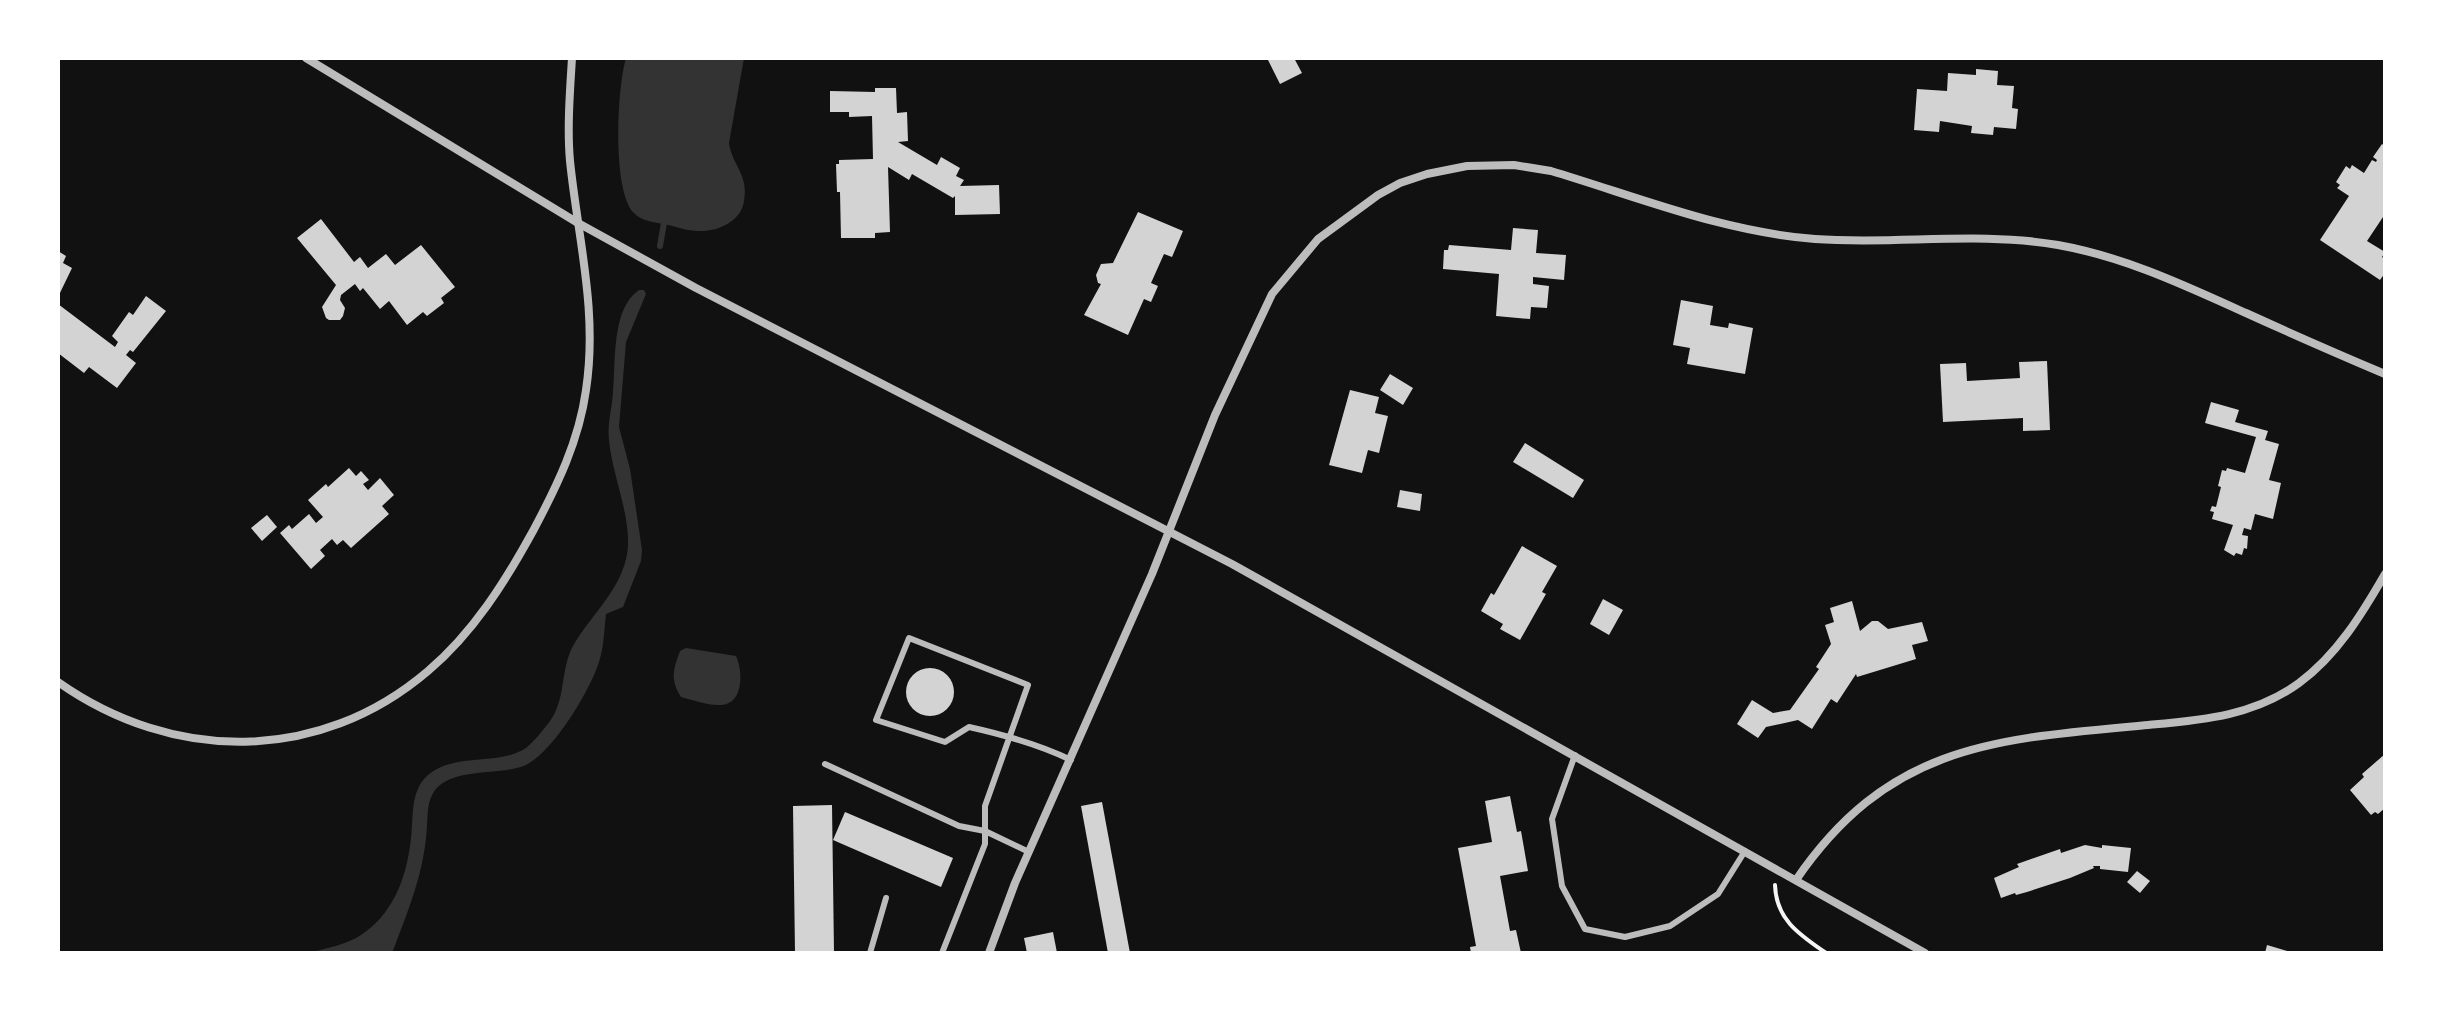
<svg xmlns="http://www.w3.org/2000/svg" width="2443" height="1011" font-family="Figtree,sans-serif">
<style>
.water{fill:#333}
.lines{fill:none;stroke-linecap:round;stroke-linejoin:round}
.stream{stroke:#333;stroke-width:6}
.building{fill:#d3d3d3}
.path{stroke:#f5f5f5;stroke-width:4}
.service{stroke:#bcbcbc;stroke-width:6}
.minor{stroke:#bcbcbc;stroke-width:8}
</style>
<rect width="100%" height="100%" fill="#111"/>
<g class="water">
<path d="M626,58H744L729,143C732,165 749,175 744,201C741,222 717,232 698,231C688,231 677,227 668,225C656,222 642,222 634,213C612,191 617,88 626,58Z"/>
<path d="M639,290H644L646,294L626,342L619,427L630,469L642,550L641,561L623,607L606,614C604,631 604,647 599,662C590,691 550,758 521,767C495,775 453,768 435,790C427,801 428,813 427,825C425,871 408,911 392,953H309C326,948 346,945 361,935C398,911 410,866 412,825C413,809 413,792 424,779C451,750 495,768 526,748C531,744 535,739 539,735C545,727 553,719 556,710C565,690 562,666 573,646C590,616 618,593 626,559C635,524 612,477 609,440C607,424 612,409 613,392C616,362 611,309 639,290Z"/>
<path d="M686,648L736,656C743,671 744,704 721,705C709,706 693,700 681,697C670,679 673,670 680,651Z"/>
</g>
<g class="lines">
<path class="stream" d="M660,246L665,217"/>
</g>
<g class="building">
<path d="M1267,58H1294L1302,73L1280,84Z"/>
<path d="M1976,69L1998,71L1997,85L2014,86L2012,108L2018,109L2016,129L1994,127L1993,135L1971,133L1972,126L1940,121L1939,132L1914,130L1917,89L1947,91L1948,73L1976,75Z"/>
<path d="M875,88H896L897,113L907,112L908,141L898,142L937,165L941,157L960,168L956,176L964,180L960,186L999,185L1000,214L955,215V196L953,198L912,174L909,180L888,167L890,232L875,233V238H841L840,192H837L836,164H839V160L873,159L872,116L849,117V112H830V91L875,92Z"/>
<path d="M2382,144L2385,146V214L2367,241L2385,252L2382,257L2385,259V273L2380,280L2320,240L2349,196L2337,188L2340,185L2336,182L2346,166L2350,169L2352,165L2364,173L2372,160L2376,162L2377,160L2373,157Z"/>
<path d="M1138,212L1183,231L1172,257L1164,254L1151,283L1158,286L1151,302L1144,299L1128,335L1084,315L1101,284L1098,283L1096,275L1101,264L1113,263Z"/>
<path d="M321,219L354,262L360,257L368,268L386,254L395,265L421,245L455,287L441,298L444,303L427,316L423,312L407,325L389,301L380,309L363,288L360,291L355,284L341,295L340,300L345,308L343,316L340,320H329L326,318L322,307L336,285L297,238Z"/>
<path d="M1513,228L1538,230L1536,253L1566,255L1564,280L1533,277V284L1549,286L1547,308L1531,307L1530,319L1496,316L1499,274L1443,269L1444,250H1448L1449,245L1511,250Z"/>
<path d="M58,251L66,256L63,263L72,268L58,297Z"/>
<path d="M146,296L166,311L133,352L130,350L126,355L136,363L117,388L89,367L84,373L58,353V304L115,347L118,342L112,336L129,312L133,315Z"/>
<path d="M1681,300L1713,306L1710,325L1728,328L1729,323L1753,328L1745,374L1687,364L1690,348L1673,345Z"/>
<path d="M2047,361L2050,430L2023,431V418L1943,422L1940,364L1966,363L1967,381L2020,378L2019,362Z"/>
<path d="M1390,374L1413,388L1403,405L1380,390Z"/>
<path d="M1350,390L1379,397L1375,413L1388,416L1379,453L1368,450L1362,473L1329,465Z"/>
<path d="M2211,402L2239,410L2235,422L2268,431L2265,440L2279,444L2269,480L2281,483L2273,519L2255,514L2251,530L2244,528L2242,535L2248,536L2247,549L2244,548L2242,555L2236,553L2234,556L2224,550L2233,525L2212,519L2214,512L2210,511L2212,506L2216,507L2221,487L2218,486L2222,470L2226,471L2227,468L2245,473L2256,437L2205,423Z"/>
<path d="M1525,443L1584,480L1573,498L1513,462Z"/>
<path d="M349,468L356,476L361,471L369,480L363,484L368,490L380,478L394,495L382,506L389,514L351,548L343,540L337,545L332,539L320,550L325,556L311,569L280,533L289,525L292,529L309,514L316,523L323,517L308,500L326,484L328,487Z"/>
<path d="M1400,490L1422,494L1420,511L1397,507Z"/>
<path d="M267,515L277,527L262,541L251,528Z"/>
<path d="M1522,546L1557,566L1542,592L1546,594L1520,640L1500,629L1503,624L1481,611L1491,593L1494,595Z"/>
<path d="M1603,599L1623,610L1609,635L1590,624Z"/>
<path d="M1852,601L1860,631L1872,621H1878L1888,629L1922,622L1928,641L1912,645L1916,659L1857,677L1856,674L1837,703L1831,699L1812,729L1798,720L1766,727L1758,738L1737,724L1752,700L1773,713L1790,710L1819,669L1816,667L1831,644L1825,625L1834,622L1830,608Z"/>
<circle cx="930" cy="692" r="24"/>
<path d="M2385,754V808L2378,814L2375,812L2371,815L2350,790L2364,777L2362,774Z"/>
<path d="M1510,796L1517,832L1521,831L1528,871L1500,876L1510,931L1516,930L1521,953H1471L1470,947L1476,946L1458,848L1492,842L1485,801Z"/>
<path d="M1102,802L1130,953H1108L1081,806Z"/>
<path d="M832,805L834,953H795L793,806Z"/>
<path d="M845,812L953,858L941,887L833,840Z"/>
<path d="M2085,845L2102,848V845L2131,848L2128,872L2100,869V866H2093L2094,868L2070,878L2027,892L2016,895L2015,893L2001,898L1994,878L2019,867L2017,864L2060,849L2061,853Z"/>
<path d="M2137,871L2150,881L2140,893L2127,882Z"/>
<path d="M1053,932L1057,953H1027L1024,938Z"/>
<path d="M2267,945L2291,952V953H2265Z"/>
</g>
<g class="lines">
<path class="path" d="M1775,885C1776,920 1800,935 1826,953"/>
<g class="service">
<path d="M1575,755L1552,819L1562,886L1585,929L1625,937L1670,926L1718,894L1745,851"/>
<path d="M825,764L959,826L985,831L1029,852"/>
<path d="M870,953L886,898"/>
<path d="M942,953L985,844V806L1028,685L909,638L876,720L945,742L969,727C1005,735 1038,744 1071,760"/>
</g>
<g class="minor">
<path d="M306,58L578,223L696,288L1232,564L1925,953"/>
<path d="M58,682C173,763 319,764 428,671C473,633 505,582 533,531C557,486 579,441 586,390C598,311 578,239 570,161C567,128 570,91 572,58"/>
<path d="M1796,880C1890,743 1996,739 2148,725C2202,720 2254,716 2299,683C2337,655 2362,614 2385,574"/>
<path d="M989,953L1015,883L1152,574L1215,415L1272,294L1318,239L1378,195L1400,183L1427,174L1467,166L1514,165L1551,171C1638,197 1723,232 1815,239C1896,245 1977,231 2058,245C2125,257 2184,285 2246,313C2292,334 2338,354 2385,374"/>
</g>
</g>
<rect width="2443" height="1011" fill="none" stroke="#ffffff" stroke-width="120"/>
</svg>
